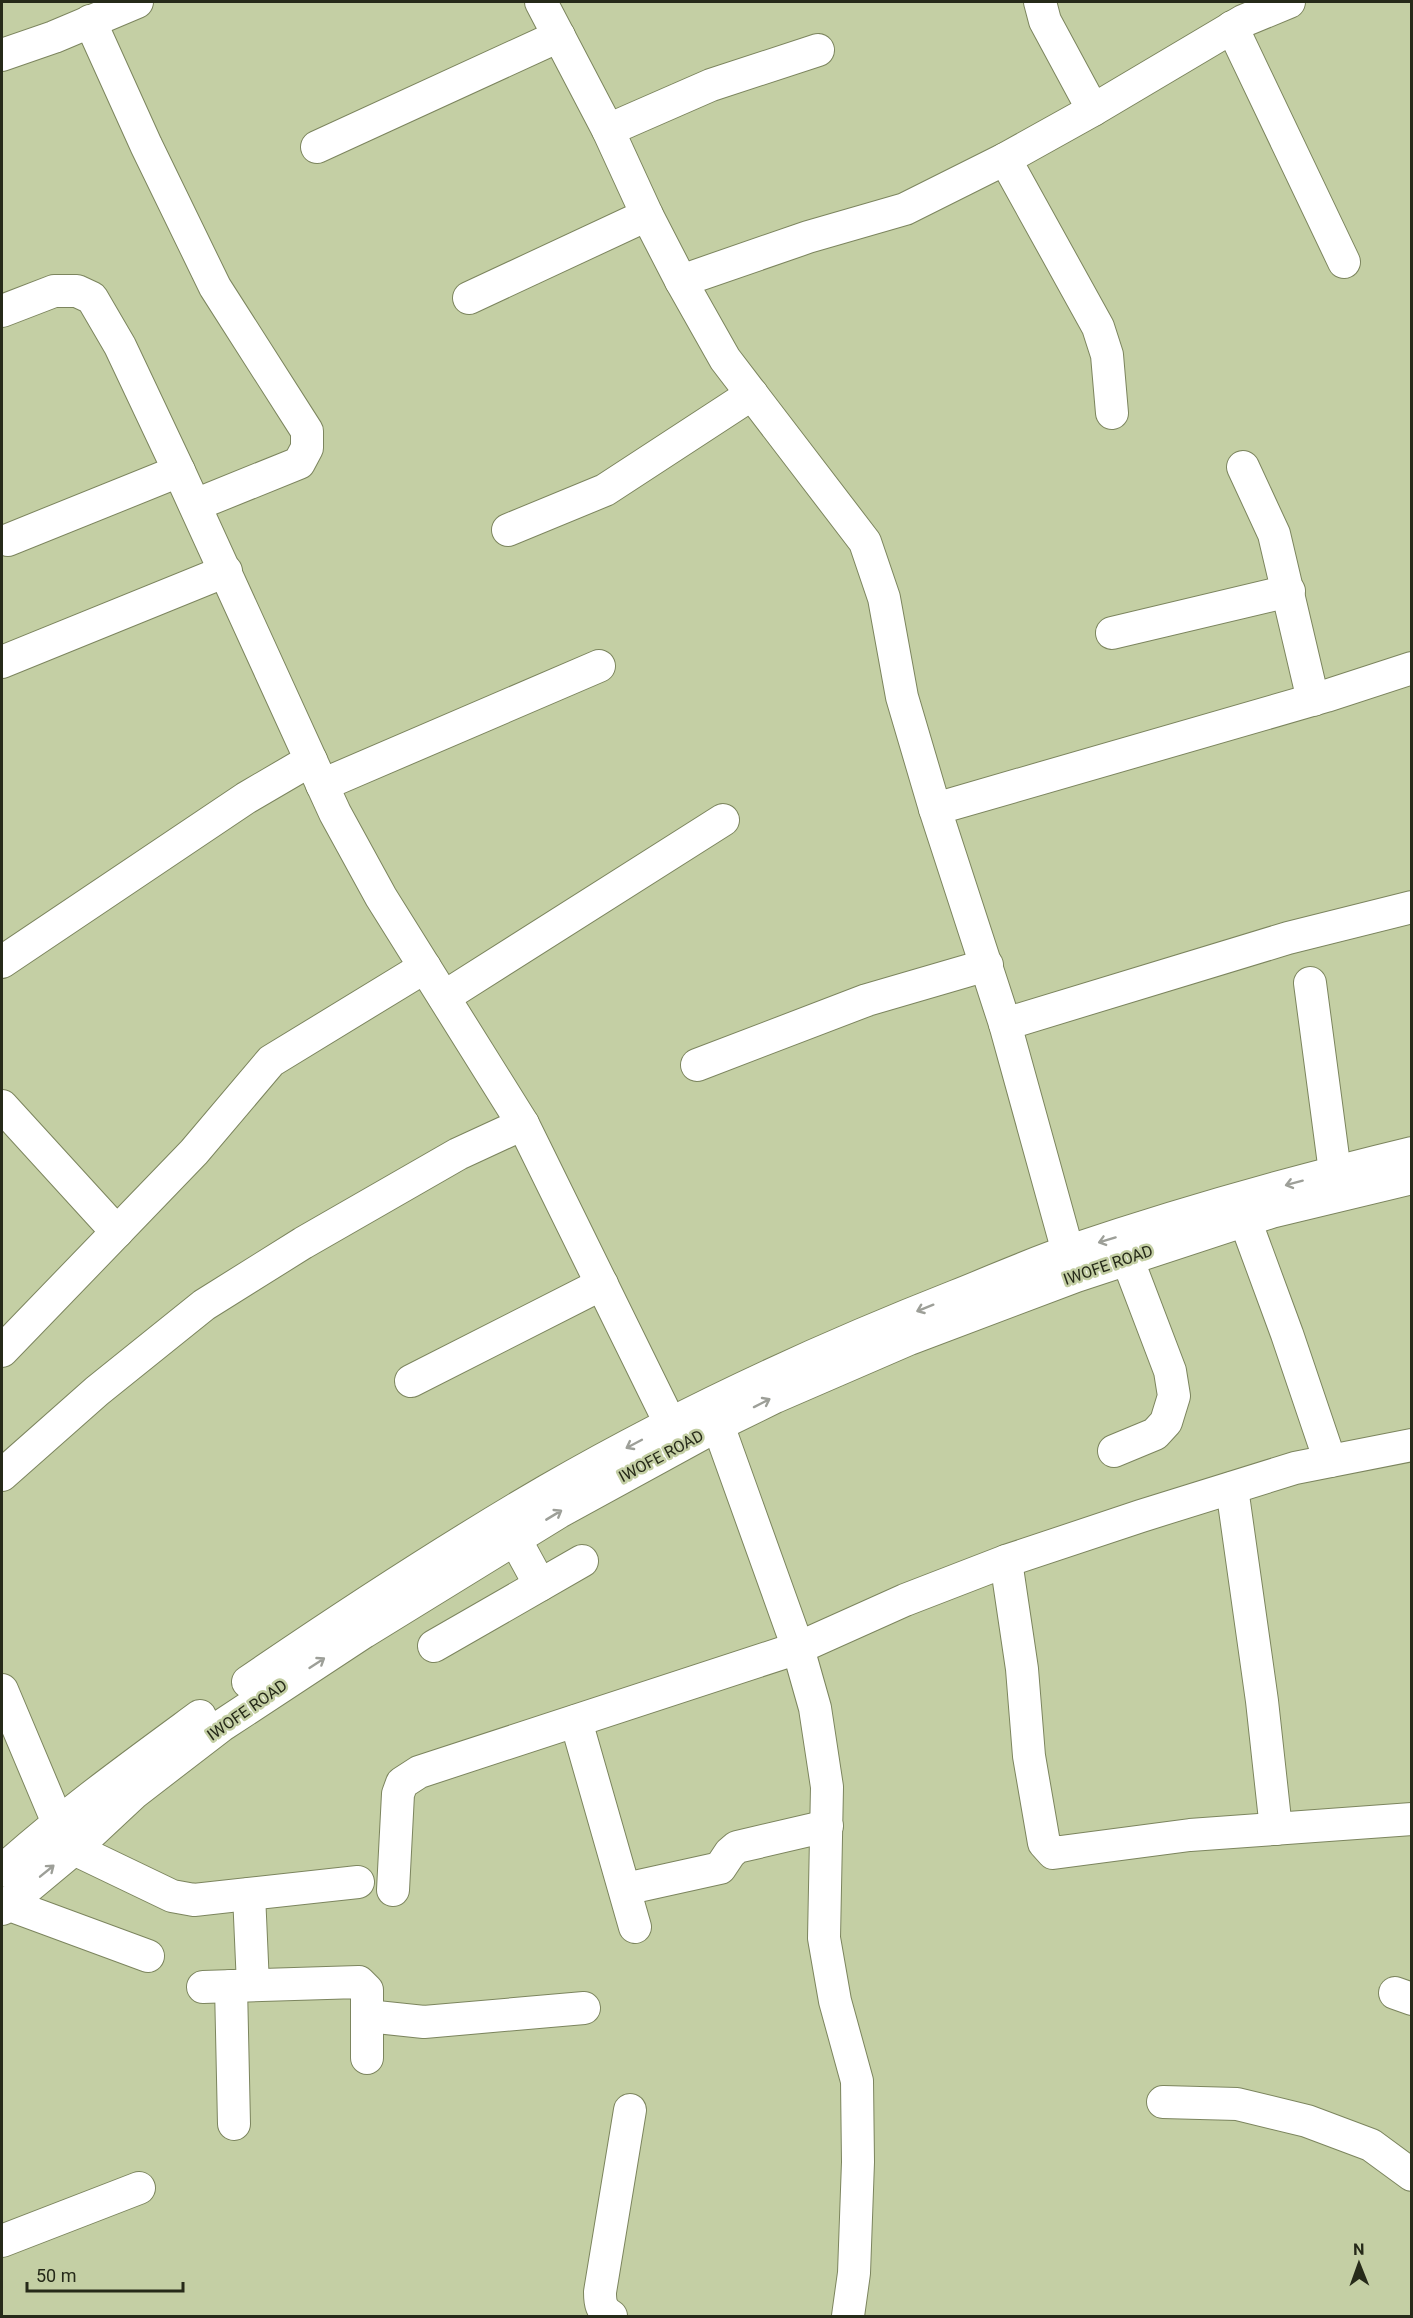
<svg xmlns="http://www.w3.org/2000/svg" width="1413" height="2318" font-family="Roboto,sans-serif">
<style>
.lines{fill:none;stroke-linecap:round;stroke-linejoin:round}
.minor-casing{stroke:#7c855e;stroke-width:34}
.minor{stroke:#fff;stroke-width:32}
.oneway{stroke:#9d9f98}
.labels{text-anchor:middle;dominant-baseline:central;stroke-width:5;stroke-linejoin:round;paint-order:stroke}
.street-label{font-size:16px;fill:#262a19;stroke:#c4cfa4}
</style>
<rect width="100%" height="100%" fill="#c4cfa4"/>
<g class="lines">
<g class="minor-casing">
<g id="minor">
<path d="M541,2L608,130L647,215L681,281L725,359L865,542L884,598L902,697L935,809L1005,1024L1068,1252"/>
<path d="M1040,2L1045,21L1093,110"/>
<path d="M90,21L146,145L215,287L307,431V448L299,463L195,505"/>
<path d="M1232,27L1344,262"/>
<path d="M2,55L54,37L137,2"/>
<path d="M608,130L711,85L818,50"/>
<path d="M317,147L559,36"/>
<path d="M1005,159L1098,327L1107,355L1112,413"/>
<path d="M681,281L808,237L905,209L1005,159L1093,110L1243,21L1289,2"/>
<path d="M469,298L647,215"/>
<path d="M2,311L54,291H77L92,298L120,346L179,471L335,813L381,897L523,1124L671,1425"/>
<path d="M1243,467L1274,534L1313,700"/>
<path d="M508,530L605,490L752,394"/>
<path d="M8,540L179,471"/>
<path d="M1112,633L1289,591"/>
<path d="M2,662L226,571"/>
<path d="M322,785L599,666"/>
<path d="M935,809L1326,696L1412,668"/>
<path d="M2,962L246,798L311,760"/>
<path d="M1310,983L1335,1172"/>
<path d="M444,997L723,820"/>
<path d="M1005,1024L1288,938L1412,907"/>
<path d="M697,1065L867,1000L987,965"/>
<path d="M2,1106L117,1232"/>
<path d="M1245,1220L1287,1334L1330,1461"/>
<path d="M2,1351L194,1152L271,1061L425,967"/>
<path d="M411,1381L602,1284"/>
<path d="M718,1425L798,1648L815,1708L827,1787L824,1938L835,2001L857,2081L858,2162L854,2273L848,2316"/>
<path d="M1114,1451L1155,1434L1166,1422L1174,1396L1170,1371L1127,1258"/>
<path d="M2,1475L97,1391L204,1305L303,1243L458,1154L523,1124"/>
<path d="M1232,1488L1262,1701L1276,1829"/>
<path d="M515,1539L540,1585"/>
<path d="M1006,1561L1022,1669L1029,1756L1044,1843L1053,1853L1190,1835L1412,1819"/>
<path d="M434,1646L582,1561"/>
<path d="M248,1682C346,1615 445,1550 548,1490C678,1415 816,1351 956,1296C994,1281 1031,1264 1070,1251C1182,1213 1296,1181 1412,1153"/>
<path d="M2,1690L58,1823"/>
<path d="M576,1721L635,1927"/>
<path d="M74,1849L172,1896L194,1900L358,1882"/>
<path d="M2,1871C64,1815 132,1766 200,1716"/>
<path d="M625,1889L720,1868L730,1853L737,1847L827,1826"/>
<path d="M393,1890L398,1794L402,1783L419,1772L798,1648L905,1600L1006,1561L1141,1516L1295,1468L1412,1445"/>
<path d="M249,1894L253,1985"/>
<path d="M7,1904L148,1956"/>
<path d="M2,1909L74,1849L134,1793L221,1726L364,1632L559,1512L718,1425L775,1397L909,1339L1076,1276L1271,1212L1412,1178"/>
<path d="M231,1986L234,2124"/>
<path d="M203,1987L359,1982L367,1990V2058"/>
<path d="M1395,1993L1412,1999"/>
<path d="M367,2016L424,2022L584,2008"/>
<path d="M1163,2102L1237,2104L1307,2121L1371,2145L1412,2175"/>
<path d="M2,2241L139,2188"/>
<path d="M611,2316C601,2310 600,2303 600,2292L630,2110"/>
</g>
</g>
<use href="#minor" class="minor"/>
</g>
<defs><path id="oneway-shaft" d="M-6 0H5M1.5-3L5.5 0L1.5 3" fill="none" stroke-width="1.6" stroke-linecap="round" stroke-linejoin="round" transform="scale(1.5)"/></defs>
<g class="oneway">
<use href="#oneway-shaft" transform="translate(1294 1183) rotate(165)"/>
<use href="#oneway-shaft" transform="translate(1107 1240) rotate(163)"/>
<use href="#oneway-shaft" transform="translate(925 1308) rotate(158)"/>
<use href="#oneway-shaft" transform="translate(762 1403) rotate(-27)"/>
<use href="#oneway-shaft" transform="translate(634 1444) rotate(152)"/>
<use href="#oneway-shaft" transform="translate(554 1515) rotate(-31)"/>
<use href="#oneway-shaft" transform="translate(317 1663) rotate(-33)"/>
<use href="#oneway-shaft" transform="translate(47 1871) rotate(-39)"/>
</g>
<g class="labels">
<g class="street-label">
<text transform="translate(1108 1265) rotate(-19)">IWOFE ROAD</text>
<text transform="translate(661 1456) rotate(-28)">IWOFE ROAD</text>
<text transform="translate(247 1710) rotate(-35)">IWOFE ROAD</text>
</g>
</g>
<rect width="1413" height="2318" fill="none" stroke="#262a19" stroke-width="6"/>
<g transform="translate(1359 2264) rotate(359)" stroke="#c4cfa4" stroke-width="4.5" paint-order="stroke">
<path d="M0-4.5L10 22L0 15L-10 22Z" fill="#262a19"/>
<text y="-9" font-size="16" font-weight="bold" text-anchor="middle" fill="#262a19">N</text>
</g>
<path d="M27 2282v9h156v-9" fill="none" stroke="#262a19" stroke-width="3"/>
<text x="36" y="2282" font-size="18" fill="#262a19" stroke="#c4cfa4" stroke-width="4.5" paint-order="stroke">50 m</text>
</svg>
